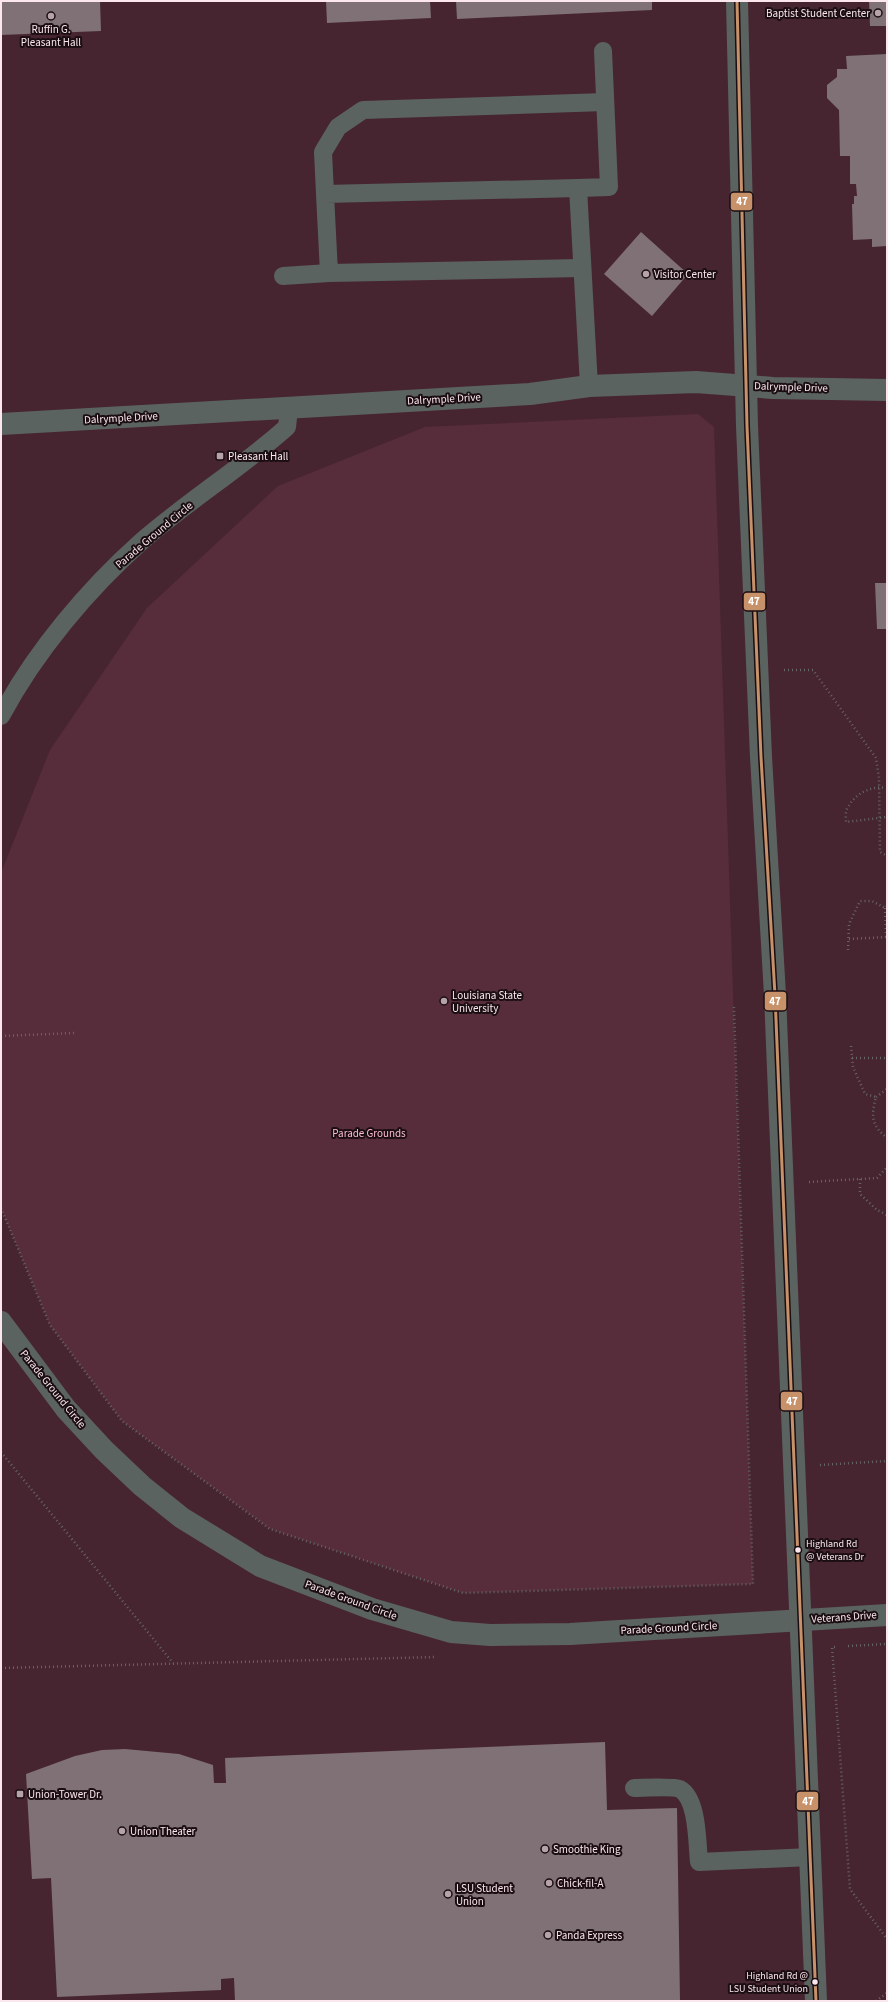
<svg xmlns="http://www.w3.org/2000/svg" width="888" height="2002" font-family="'Source Sans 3',sans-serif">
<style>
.built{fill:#462530}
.green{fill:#572d3c}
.building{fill:#7f7176}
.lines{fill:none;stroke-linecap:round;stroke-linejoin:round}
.path{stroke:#666565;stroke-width:2.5;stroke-dasharray:1 3;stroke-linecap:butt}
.service{stroke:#5b6360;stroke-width:18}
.minor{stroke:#5b6360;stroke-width:22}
.tertiary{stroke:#5b6360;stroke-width:22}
.bus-1-casing{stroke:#1b0e12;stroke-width:6}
.bus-1{stroke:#c7916a;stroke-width:3}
.poi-dot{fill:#b6a3a9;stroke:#1b0e12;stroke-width:1.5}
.bus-dot{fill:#fbe7ed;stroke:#1b0e12;stroke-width:1.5}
.labels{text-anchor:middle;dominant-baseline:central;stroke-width:4;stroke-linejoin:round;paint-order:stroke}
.bus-label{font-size:10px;fill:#fbe7ed;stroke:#1b0e12;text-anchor:start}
.poi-label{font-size:11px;fill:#fbe7ed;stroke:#1b0e12;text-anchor:start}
.street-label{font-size:11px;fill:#fbe7ed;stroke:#1b0e12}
.park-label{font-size:11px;fill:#fcbcd1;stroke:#1b0e12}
.line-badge{stroke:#1b0e12;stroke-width:1.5}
.badge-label{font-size:11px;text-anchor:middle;font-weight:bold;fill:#fff}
</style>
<rect width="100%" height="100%" fill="#36262c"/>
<rect class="built" x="1" y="1" width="886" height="2000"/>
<path class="green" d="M698,414L714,427L753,1584L463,1593L270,1529L122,1421L50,1325L1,1208V873L50,750L147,608L278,486L425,427Z"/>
<g class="building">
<path d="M1,1H100L101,31L1,35Z"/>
<path d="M326,1H430L431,18L327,23Z"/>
<path d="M456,1H652V10L457,19Z"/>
<path d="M869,1H887V26H870Z"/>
<path d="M887,54V246L872,247V239L853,240L852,204H854V196H857L856,184H850V156H840L839,110L827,98V85L837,77V69H847L846,56Z"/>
<path d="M641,232L688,274L652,316L604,274Z"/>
<path d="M875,583H887V629H877Z"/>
<path d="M605,1742L607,1810L677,1808L680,2001H235L234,1978L221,1979V1990L57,1997L51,1878L32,1879L26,1774L75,1756L102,1750L125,1749L179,1754L213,1765L214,1783H226L225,1758Z"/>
</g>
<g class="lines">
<g class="path">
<path d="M784,670H813L876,758L879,778L880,852L887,856"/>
<path d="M887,788C871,785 854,794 847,809C845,813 846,819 846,822L887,817"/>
<path d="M885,908L886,937"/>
<path d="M849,939L887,937"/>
<path d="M848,950L849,924L860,901H872L885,908L887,906"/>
<path d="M1,1036L74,1033"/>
<path d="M851,1046L853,1067L865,1094L876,1097C871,1116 871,1125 887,1138"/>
<path d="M852,1058H887"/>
<path d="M876,1097L887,1089"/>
<path d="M860,1179V1194L877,1210L887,1215"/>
<path d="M809,1182L877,1178L887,1167"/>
<path d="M1,1208L50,1325L122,1421L270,1529L463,1593L753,1584L734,1007"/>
<path d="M1,1452L173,1663"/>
<path d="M820,1465L887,1461"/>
<path d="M848,1646L887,1644"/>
<path d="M835,1647H832L850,1889L887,1939"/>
<path d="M1,1668L436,1657"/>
<path d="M876,2001L887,1993"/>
</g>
<g class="service">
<path d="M578,188L325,194L329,273L581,268"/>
<path d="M325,194L323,152L338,127L363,110L605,102"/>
<path d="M283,276L329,273"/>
<path d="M589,386L578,188L609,187L603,51"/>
<path d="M1,716C35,652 88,589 142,541C188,501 241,468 287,427L289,409"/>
<path d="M634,1788C642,1788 674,1786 680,1789C698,1799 697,1843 699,1862L810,1857"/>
</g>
<path class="minor" d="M1,1322L66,1409L104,1450L142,1486L182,1518L260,1566L372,1609L451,1632L490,1635L570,1634L887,1615"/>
<g class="tertiary">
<path d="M737,1L747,426L761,757L775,995L816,2001"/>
<path d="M1,424L530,394L589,386L696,382L773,388L887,390"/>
</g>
<g class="bus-1-casing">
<path id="bus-1" d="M737,1L747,426L761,757L775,995L816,2001"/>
</g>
<use href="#bus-1" class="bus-1"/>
</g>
<g class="poi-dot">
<circle cx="878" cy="13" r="4"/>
<circle cx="51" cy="16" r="4"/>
<circle cx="646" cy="274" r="4"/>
<rect x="216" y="452" width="8" height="8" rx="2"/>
<circle cx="444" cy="1001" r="4"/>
<rect x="16" y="1790" width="8" height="8" rx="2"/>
<circle cx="122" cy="1831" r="4"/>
<circle cx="545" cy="1849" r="4"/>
<circle cx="549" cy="1883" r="4"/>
<circle cx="448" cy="1894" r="4"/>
<circle cx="548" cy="1935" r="4"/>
</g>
<g class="bus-dot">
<circle cx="798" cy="1550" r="3.5"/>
<circle cx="815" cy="1982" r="3.5"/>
</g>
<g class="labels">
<g class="bus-label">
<text x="806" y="1544">Highland Rd<tspan x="806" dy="13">@ Veterans Dr</tspan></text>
<text x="808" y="1976" text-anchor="end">Highland Rd @<tspan x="808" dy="13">LSU Student Union</tspan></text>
</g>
<g class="poi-label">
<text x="870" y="13" text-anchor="end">Baptist Student Center</text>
<text x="51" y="29" text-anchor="middle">Ruffin G.<tspan x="51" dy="13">Pleasant Hall</tspan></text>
<text x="654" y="274">Visitor Center</text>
<text x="228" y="456">Pleasant Hall</text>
<text x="452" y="995">Louisiana State<tspan x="452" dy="13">University</tspan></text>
<text x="28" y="1794">Union-Tower Dr.</text>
<text x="130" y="1831">Union Theater</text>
<text x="553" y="1849">Smoothie King</text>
<text x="557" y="1883">Chick-fil-A</text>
<text x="456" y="1888">LSU Student<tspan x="456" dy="13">Union</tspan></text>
<text x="556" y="1935">Panda Express</text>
</g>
<g class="street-label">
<text transform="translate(791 387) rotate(2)">Dalrymple Drive</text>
<text transform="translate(444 399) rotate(-3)">Dalrymple Drive</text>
<text transform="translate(121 418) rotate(-3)">Dalrymple Drive</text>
<text transform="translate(154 535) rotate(-40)">Parade Ground Circle</text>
<text transform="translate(53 1389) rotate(51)">Parade Ground Circle</text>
<text transform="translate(351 1600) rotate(20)">Parade Ground Circle</text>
<text transform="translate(844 1617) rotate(-4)">Veterans Drive</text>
<text transform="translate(669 1628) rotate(-3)">Parade Ground Circle</text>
</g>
<g class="park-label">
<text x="369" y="1133">Parade Grounds</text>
</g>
</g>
<g class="line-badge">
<rect x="730" y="192" width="23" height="19" rx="4" fill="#c7916a"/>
<rect x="743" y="592" width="23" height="19" rx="4" fill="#c7916a"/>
<rect x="764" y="991" width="23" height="20" rx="4" fill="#c7916a"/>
<rect x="780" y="1391" width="23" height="20" rx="4" fill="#c7916a"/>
<rect x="796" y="1791" width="23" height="20" rx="4" fill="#c7916a"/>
</g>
<g class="badge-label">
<text x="742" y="205">47</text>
<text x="754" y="605">47</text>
<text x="775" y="1005">47</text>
<text x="792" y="1405">47</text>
<text x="808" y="1805">47</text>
</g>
<rect width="888" height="2002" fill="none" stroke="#fbe7ed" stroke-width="4"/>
</svg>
